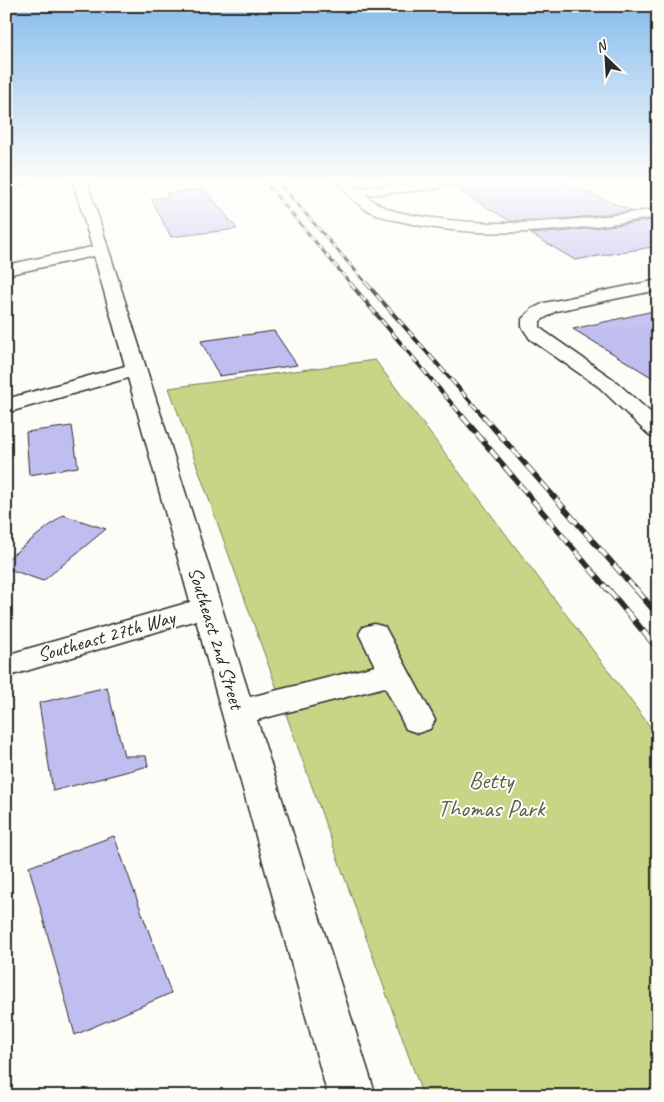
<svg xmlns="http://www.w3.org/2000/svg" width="664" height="1102" font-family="Caveat,sans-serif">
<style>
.green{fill:#c9d487;stroke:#7a8059}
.building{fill:#c0bef0;stroke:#2b2b2b}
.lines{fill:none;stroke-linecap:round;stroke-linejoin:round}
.minor-casing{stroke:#2b2b2b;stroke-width:3}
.minor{fill:#fdfcf7;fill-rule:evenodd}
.rail-far3-casing{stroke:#2b2b2b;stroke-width:3}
.rail-far2-casing{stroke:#2b2b2b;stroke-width:4}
.rail-far1-casing{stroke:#2b2b2b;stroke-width:5.5}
.rail-casing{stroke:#2b2b2b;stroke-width:6}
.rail-far3{stroke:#fdfcf7;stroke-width:2;stroke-dasharray:6;stroke-linecap:butt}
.rail-far2{stroke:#fdfcf7;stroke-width:2.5;stroke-dasharray:8;stroke-linecap:butt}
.rail-far1{stroke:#fdfcf7;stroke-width:4;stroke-dasharray:11;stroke-linecap:butt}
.rail{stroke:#fdfcf7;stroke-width:4.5;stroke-dasharray:14;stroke-linecap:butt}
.labels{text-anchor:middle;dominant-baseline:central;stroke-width:4;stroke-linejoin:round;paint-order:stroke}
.street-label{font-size:20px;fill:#2b2b2b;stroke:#fdfcf7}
.near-park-label{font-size:24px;fill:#5a5e47;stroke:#fdfcf7}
</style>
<rect width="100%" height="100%" fill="#fdfcf7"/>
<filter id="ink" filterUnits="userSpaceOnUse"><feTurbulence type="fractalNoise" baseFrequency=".02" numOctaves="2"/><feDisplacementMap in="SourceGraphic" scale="10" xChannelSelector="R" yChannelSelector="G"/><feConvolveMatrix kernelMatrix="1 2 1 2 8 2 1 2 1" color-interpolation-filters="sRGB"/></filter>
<g filter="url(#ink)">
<path class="green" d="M375,360L658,737V1096H423L169,388Z"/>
<g class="building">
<path d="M443,181H561L632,211L573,218L510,221Z"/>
<path d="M205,189L237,229L171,237L151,199L169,197L167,193Z"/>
<path d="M653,220L658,222V246L575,260L531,234L570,231Z"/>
<path d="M658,310V381L573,329Z"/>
<path d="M274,331L297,365L219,376L201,341Z"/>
<path d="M72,426L78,467L29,475L26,432Z"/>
<path d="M63,515L106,529L43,581L6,568V560Z"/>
<path d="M107,687L124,756H146L148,766L53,791L39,703Z"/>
<path d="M114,836L171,993L75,1035L29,867Z"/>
</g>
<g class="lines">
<g class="minor-casing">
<g id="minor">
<path d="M6,181H29L27,184L6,187Z"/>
<path d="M73,181H87L250,697L375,666L359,634L363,627L374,624L385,627L435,720L430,729L418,733L406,729L385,687L257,720L376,1096H328L196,620L6,677V655L190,602L128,378L6,413V399L125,366L94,256L6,275V265L92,247Z"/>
<path d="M337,181H351L358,188L442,182L444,185L437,189L366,195C384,212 410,215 433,218C509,229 582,220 658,209V217C579,229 502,240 422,226C404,222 384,219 367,210C356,204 345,191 337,181Z"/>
<path d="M658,280V290L556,311L540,321V327L544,331L613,379L658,419V438L650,436L599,387L530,339L522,327V319L532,309L544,303Z"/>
</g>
</g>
<use href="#minor" class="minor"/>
<g class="rail-far3-casing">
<g id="rail-far3">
<path d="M264,181L351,284"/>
<path d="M277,181L367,284"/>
</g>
</g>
<g class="rail-far2-casing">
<g id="rail-far2">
<path d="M350,283L463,417"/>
<path d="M366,283L484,417"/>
</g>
</g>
<g class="rail-far1-casing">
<g id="rail-far1">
<path d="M462,416L608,590"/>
<path d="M483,416L636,590"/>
</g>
</g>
<g class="rail-casing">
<g id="rail">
<path d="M607,588L658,649"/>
<path d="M635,588L658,615"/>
</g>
</g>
<use href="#rail-far3" class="rail-far3"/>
<use href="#rail-far2" class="rail-far2"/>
<use href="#rail-far1" class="rail-far1"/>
<use href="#rail" class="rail"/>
</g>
</g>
<linearGradient id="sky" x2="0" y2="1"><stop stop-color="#86bcec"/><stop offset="0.54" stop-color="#fefefb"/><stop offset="1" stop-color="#fefefb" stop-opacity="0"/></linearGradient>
<rect width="664" height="335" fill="url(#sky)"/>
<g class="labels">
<g class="street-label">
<text transform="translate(106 636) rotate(-16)">Southeast 27th Way</text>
<text transform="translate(216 638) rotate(73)">Southeast 2nd Street</text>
</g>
<g class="near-park-label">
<text x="491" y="780">Betty<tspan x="491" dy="28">Thomas Park</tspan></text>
</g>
</g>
<rect width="664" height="1102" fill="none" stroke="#fdfcf7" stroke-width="25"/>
<rect x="12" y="12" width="639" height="1077" fill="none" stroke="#2b2b2b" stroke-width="2" filter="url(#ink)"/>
<g transform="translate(606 58) rotate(335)" stroke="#fdfcf7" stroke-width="4" paint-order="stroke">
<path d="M0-4L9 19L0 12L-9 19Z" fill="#2b2b2b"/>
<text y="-8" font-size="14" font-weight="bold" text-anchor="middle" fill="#2b2b2b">N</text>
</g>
</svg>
